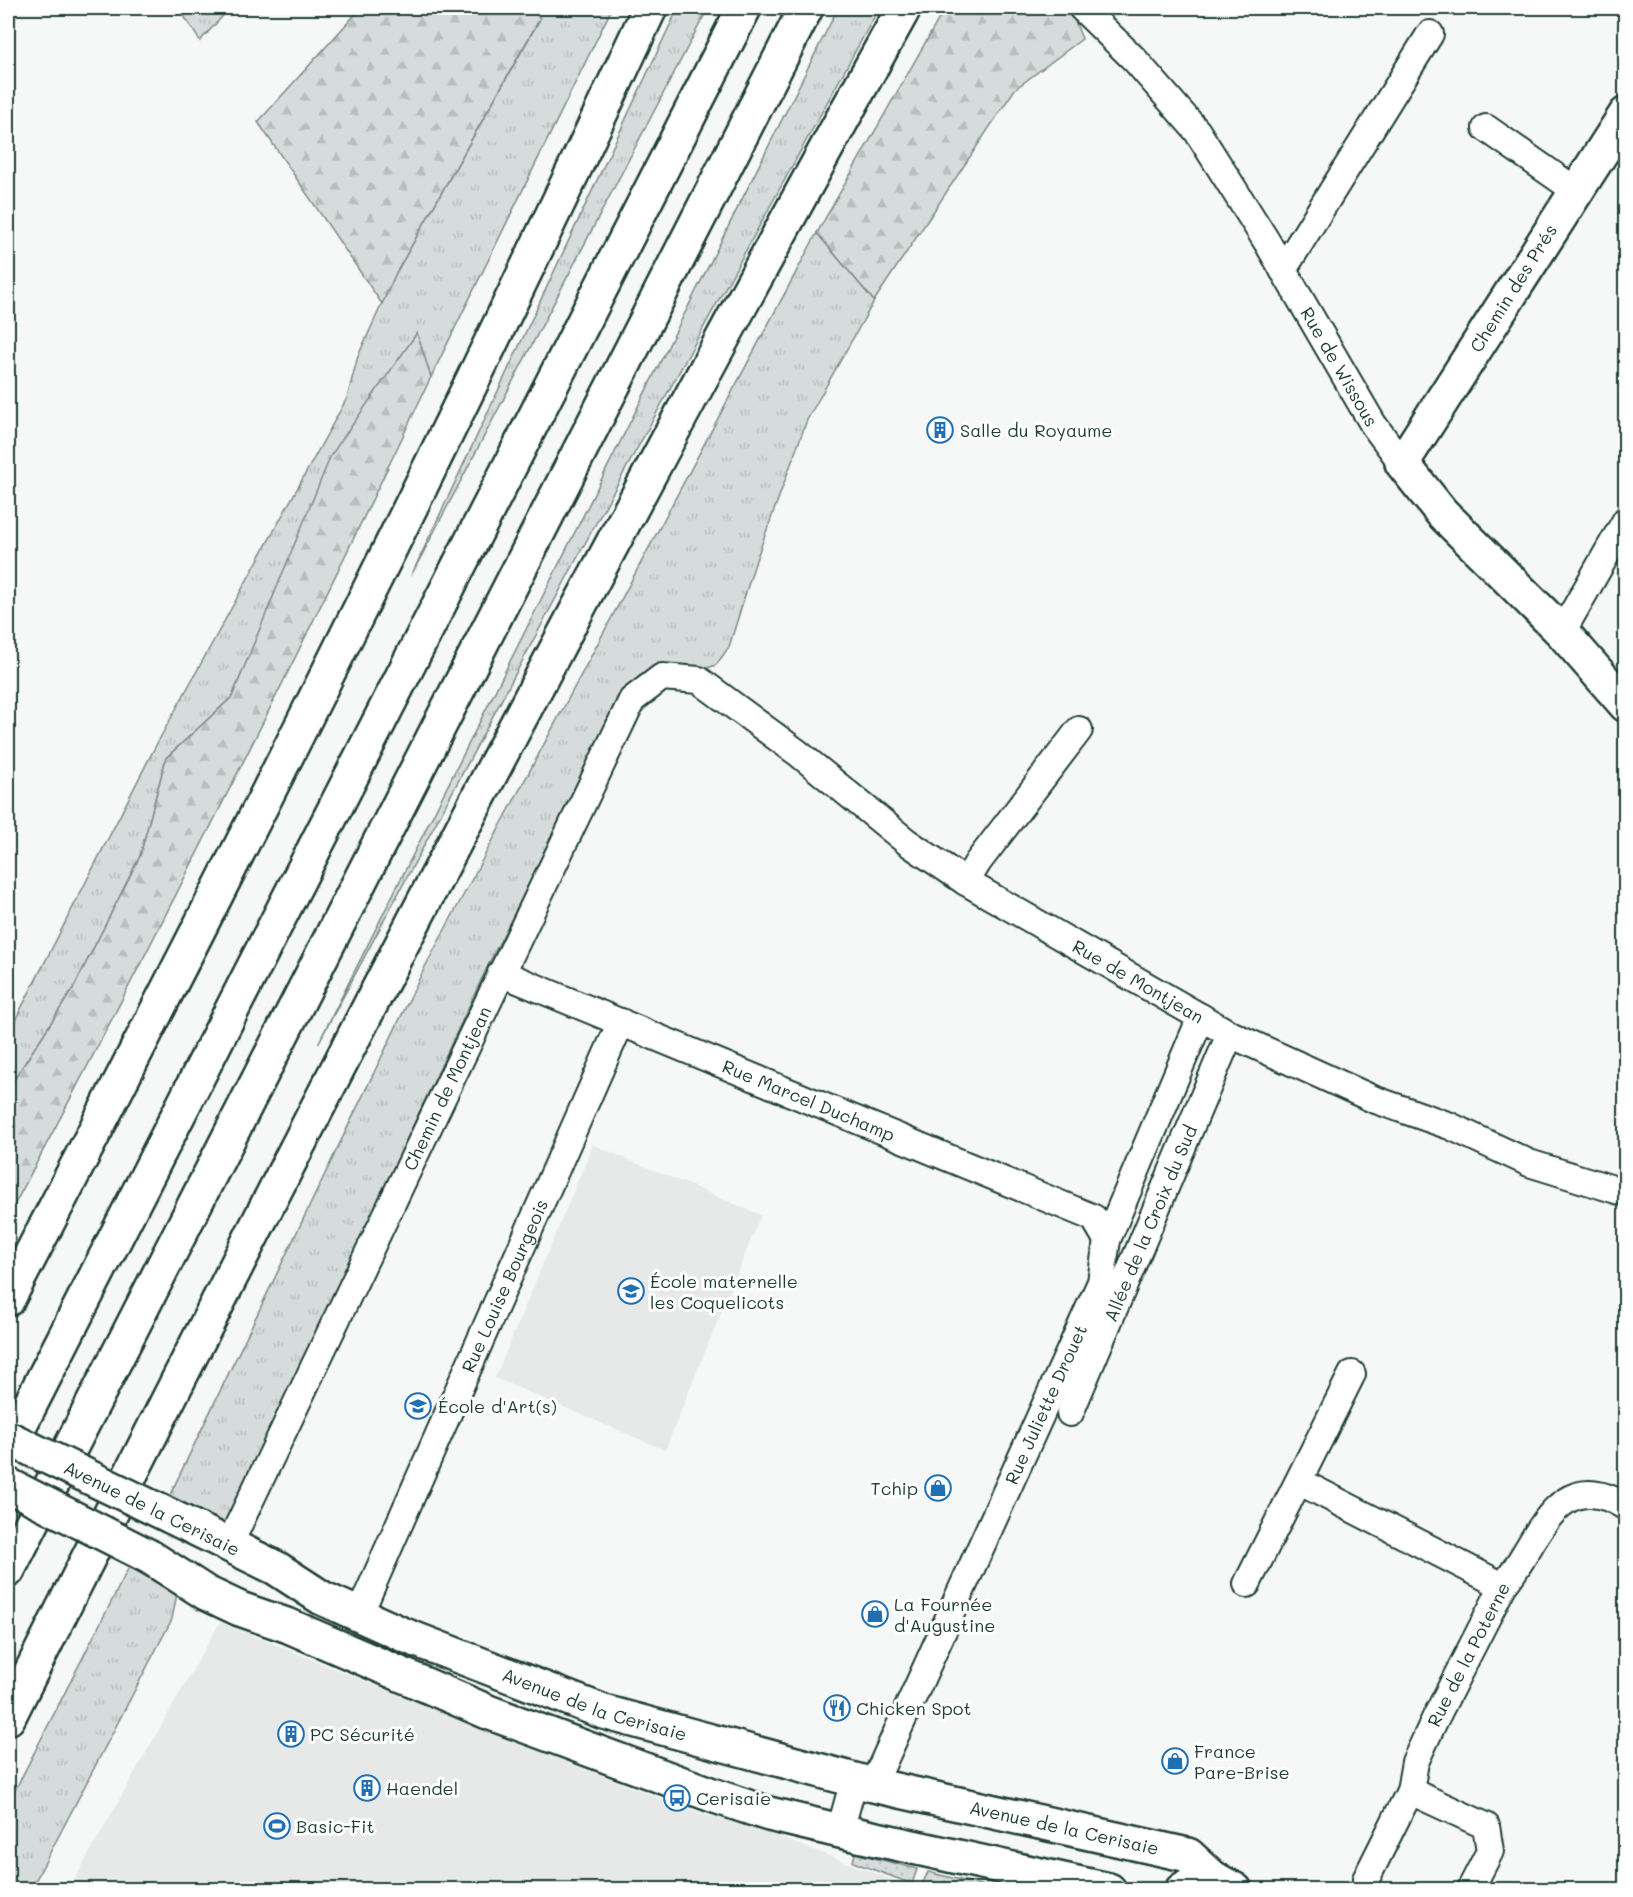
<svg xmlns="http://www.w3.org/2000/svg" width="1633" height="1897" font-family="Mali,sans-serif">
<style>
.built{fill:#e6e9e8}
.grass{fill:url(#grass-tufts);stroke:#7a8c88;stroke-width:1.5}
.forest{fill:url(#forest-firs);stroke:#7a8c88;stroke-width:1.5}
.garden{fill:url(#garden-dots);stroke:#7a8c88;stroke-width:1.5}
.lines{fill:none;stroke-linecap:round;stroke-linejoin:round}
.street-casing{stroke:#1f3d34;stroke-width:30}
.secondary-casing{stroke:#1f3d34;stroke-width:38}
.highway-casing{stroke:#1f3d34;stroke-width:38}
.street{stroke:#fff;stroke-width:26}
.secondary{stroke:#fff;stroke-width:33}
.highway{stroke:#fff;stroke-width:33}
.secondary-bridge-casing{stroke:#1f3d34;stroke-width:38;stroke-linecap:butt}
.secondary-bridge{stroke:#fff;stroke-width:33}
.labels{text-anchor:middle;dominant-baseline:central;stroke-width:6;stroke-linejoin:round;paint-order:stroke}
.street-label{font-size:18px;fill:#1f3d34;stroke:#fff}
.poi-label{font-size:18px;fill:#1f3d34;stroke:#fff;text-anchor:start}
</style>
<defs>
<pattern id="grass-tufts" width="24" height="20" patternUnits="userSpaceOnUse" patternTransform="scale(1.5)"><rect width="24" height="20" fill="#d6dcdb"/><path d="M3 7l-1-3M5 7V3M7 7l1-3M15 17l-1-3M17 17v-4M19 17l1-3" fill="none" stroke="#b7bebd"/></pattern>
<pattern id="forest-firs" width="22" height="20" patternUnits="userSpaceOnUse" patternTransform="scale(1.5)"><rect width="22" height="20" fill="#d6dcdb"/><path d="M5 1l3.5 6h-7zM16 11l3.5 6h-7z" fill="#b7bebd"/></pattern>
<pattern id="garden-dots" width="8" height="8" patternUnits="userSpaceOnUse" patternTransform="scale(1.5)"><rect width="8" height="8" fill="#d6dcdb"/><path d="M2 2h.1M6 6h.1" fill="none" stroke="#b7bebd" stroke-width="1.8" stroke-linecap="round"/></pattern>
</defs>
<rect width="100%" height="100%" fill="#f6f7f7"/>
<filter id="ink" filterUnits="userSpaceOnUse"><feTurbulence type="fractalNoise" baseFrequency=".0167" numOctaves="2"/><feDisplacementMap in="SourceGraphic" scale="12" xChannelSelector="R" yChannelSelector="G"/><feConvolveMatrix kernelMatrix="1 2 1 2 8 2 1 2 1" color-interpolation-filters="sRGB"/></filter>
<g filter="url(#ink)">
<g class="built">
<path d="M593,1145L761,1215L665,1450L495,1378Z"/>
<path d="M220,1622L519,1744L702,1814L752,1827L917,1889H69Z"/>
</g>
<g class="grass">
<path d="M179,8H230L200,41Z"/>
<path d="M530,8H612L431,377L416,334L288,563L232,697L166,758L140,856L73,989L8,1089V1034L154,749L347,398L358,356L396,273L540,19Z"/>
<path d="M678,8H708L411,576Z"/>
<path d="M838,8H879L589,536L318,1044Z"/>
<path d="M817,233L874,301L807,420L756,560L729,647L716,665L634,693L616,715L490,961L226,1526L168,1499L425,967Z"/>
<path d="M129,1567L177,1594L172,1619L31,1889H8V1804Z"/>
</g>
<g class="forest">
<path d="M361,8H530L540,18L396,273L382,304L258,122Z"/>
<path d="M945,8H1070L1082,39L1015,89L874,301L817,233Z"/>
<path d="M417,333L431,377C297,660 155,940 8,1217V1089L73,989L140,856L166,758L232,697L331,455Z"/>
</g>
<g class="garden">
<path d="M855,1853L917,1869L912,1884L853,1862Z"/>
<path d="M928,1872L997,1889H927L921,1887Z"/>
</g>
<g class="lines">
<g class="street-casing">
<g id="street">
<path id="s1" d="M1082,8L1135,60L1197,131L1267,242L1373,424L1402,463"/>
<path d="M1486,128L1575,190"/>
<path d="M1283,270L1430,34"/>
<path d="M1562,632L1626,520"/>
<path d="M966,882L978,862L1079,730"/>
<path id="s2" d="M501,973L1094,1218L1107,1240"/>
<path id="s3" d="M1070,1413L1230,1034"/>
<path d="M1300,1482L1503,1586"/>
<path id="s4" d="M229,1545L632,700L662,677L699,680L798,753L907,842L966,882L1230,1034L1373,1099L1450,1126L1529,1163L1626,1193"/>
<path d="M1247,1584L1352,1374"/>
<path id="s5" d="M359,1615L621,1022"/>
<path id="s6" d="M873,1785L1101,1282L1107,1240L1201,1017"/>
<path d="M1410,1791L1486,1826L1490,1851L1470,1890"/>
<path d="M840,1831L854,1780"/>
<path id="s7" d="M1366,1879L1410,1791L1415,1762L1435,1719L1503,1586C1538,1545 1555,1462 1626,1507"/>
</g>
</g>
<g class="secondary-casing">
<g id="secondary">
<path d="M1626,114L1402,463L1442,513L1562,632L1626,705"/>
<path id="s8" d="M170,1516L276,1568L322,1598L404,1635L604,1712L873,1785L1188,1855L1213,1878"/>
<path d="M150,1557L206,1593L240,1609L289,1626L488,1712L715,1796L769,1814L840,1831L1109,1890"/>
<path d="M1182,1890L1193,1883L1213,1878L1235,1890"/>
</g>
</g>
<g class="highway-casing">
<g id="highway">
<path d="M8,1299C230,872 447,444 650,8"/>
<path d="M8,1448L744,8"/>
<path d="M8,1570L806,8"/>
<path d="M8,1718C296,1143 591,570 904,8"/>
</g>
</g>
<use href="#street" class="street"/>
<use href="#secondary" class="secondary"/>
<use href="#highway" class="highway"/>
<g class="secondary-bridge-casing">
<g id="secondary-bridge">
<path d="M8,1438L170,1516"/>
<path d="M8,1485L150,1557"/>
</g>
</g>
<use href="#secondary-bridge" class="secondary-bridge"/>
</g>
</g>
<defs>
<g id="building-ring" transform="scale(1.35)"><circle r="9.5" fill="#fff" stroke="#1f6fb2" stroke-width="1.5"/><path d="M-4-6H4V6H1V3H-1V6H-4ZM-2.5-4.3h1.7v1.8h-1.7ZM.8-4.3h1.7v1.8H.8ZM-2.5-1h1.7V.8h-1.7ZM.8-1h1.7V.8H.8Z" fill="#1f6fb2"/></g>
<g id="school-ring" transform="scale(1.35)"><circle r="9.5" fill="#fff" stroke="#1f6fb2" stroke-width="1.5"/><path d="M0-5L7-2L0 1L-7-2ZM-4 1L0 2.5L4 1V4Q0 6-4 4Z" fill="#1f6fb2"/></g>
<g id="university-ring" transform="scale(1.35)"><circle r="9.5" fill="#fff" stroke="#1f6fb2" stroke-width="1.5"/><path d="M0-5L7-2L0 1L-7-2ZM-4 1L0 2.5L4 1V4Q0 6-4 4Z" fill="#1f6fb2"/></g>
<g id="shop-ring" transform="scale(1.35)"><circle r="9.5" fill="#fff" stroke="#1f6fb2" stroke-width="1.5"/><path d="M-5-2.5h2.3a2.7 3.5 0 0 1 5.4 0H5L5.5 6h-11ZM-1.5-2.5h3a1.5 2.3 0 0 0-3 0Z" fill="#1f6fb2"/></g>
<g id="restaurant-ring" transform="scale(1.35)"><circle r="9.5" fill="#fff" stroke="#1f6fb2" stroke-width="1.5"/><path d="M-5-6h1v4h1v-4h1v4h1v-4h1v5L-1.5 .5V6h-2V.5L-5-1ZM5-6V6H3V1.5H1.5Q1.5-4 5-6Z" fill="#1f6fb2"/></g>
<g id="bus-ring" transform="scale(1.35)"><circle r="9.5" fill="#fff" stroke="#1f6fb2" stroke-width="1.5"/><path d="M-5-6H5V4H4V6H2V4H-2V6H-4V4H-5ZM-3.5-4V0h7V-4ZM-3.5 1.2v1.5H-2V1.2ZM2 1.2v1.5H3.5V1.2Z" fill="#1f6fb2"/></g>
<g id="stadium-ring" transform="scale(1.35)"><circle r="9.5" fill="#fff" stroke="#1f6fb2" stroke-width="1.5"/><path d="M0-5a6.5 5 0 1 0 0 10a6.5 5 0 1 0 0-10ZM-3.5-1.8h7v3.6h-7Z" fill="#1f6fb2"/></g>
</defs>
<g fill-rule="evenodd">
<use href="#building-ring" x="940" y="430"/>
<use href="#school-ring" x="631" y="1291"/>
<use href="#university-ring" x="418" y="1406"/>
<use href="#shop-ring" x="938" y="1488"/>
<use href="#shop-ring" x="875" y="1614"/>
<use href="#restaurant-ring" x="837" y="1708"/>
<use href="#building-ring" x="291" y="1734"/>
<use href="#shop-ring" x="1175" y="1761"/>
<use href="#building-ring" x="367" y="1788"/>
<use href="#bus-ring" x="677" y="1798"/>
<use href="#stadium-ring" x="277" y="1826"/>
</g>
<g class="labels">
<g class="street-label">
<text transform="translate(1513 288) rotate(-58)">Chemin des Prés</text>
<text stroke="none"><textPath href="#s1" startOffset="444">Rue de Wissous</textPath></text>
<text stroke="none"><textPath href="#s4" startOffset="1545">Rue de Montjean</textPath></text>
<text stroke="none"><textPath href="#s4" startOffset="506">Chemin de Montjean</textPath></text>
<text stroke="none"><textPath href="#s2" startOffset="333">Rue Marcel Duchamp</textPath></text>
<text stroke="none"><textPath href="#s3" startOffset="206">Allée de la Croix du Sud</textPath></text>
<text stroke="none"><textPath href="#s5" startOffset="360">Rue Louise Bourgeois</textPath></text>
<text stroke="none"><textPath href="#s6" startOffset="418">Rue Juliette Drouet</textPath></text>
<text transform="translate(152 1508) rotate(26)">Avenue de la Cerisaie</text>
<text stroke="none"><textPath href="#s7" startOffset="248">Rue de la Poterne</textPath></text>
<text stroke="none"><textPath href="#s8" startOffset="466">Avenue de la Cerisaie</textPath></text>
<text stroke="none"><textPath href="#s8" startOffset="952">Avenue de la Cerisaie</textPath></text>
</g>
<g class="poi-label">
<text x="960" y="430">Salle du Royaume</text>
<text x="650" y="1281">École maternelle<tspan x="650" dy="21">les Coquelicots</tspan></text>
<text x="438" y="1406">École d'Art(s)</text>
<text x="918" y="1488" text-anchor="end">Tchip</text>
<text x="894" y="1604">La Fournée<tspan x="894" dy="21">d'Augustine</tspan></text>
<text x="856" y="1708">Chicken Spot</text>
<text x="310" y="1734">PC Sécurité</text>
<text x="1194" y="1751">France<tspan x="1194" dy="21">Pare-Brise</tspan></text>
<text x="386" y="1788">Haendel</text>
<text x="696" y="1798">Cerisaie</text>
<text x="296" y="1826">Basic-Fit</text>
</g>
</g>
<rect width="1633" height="1897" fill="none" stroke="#fff" stroke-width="30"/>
<rect x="15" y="15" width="1603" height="1867" fill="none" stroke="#1f3d34" stroke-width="2" filter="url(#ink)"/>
</svg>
